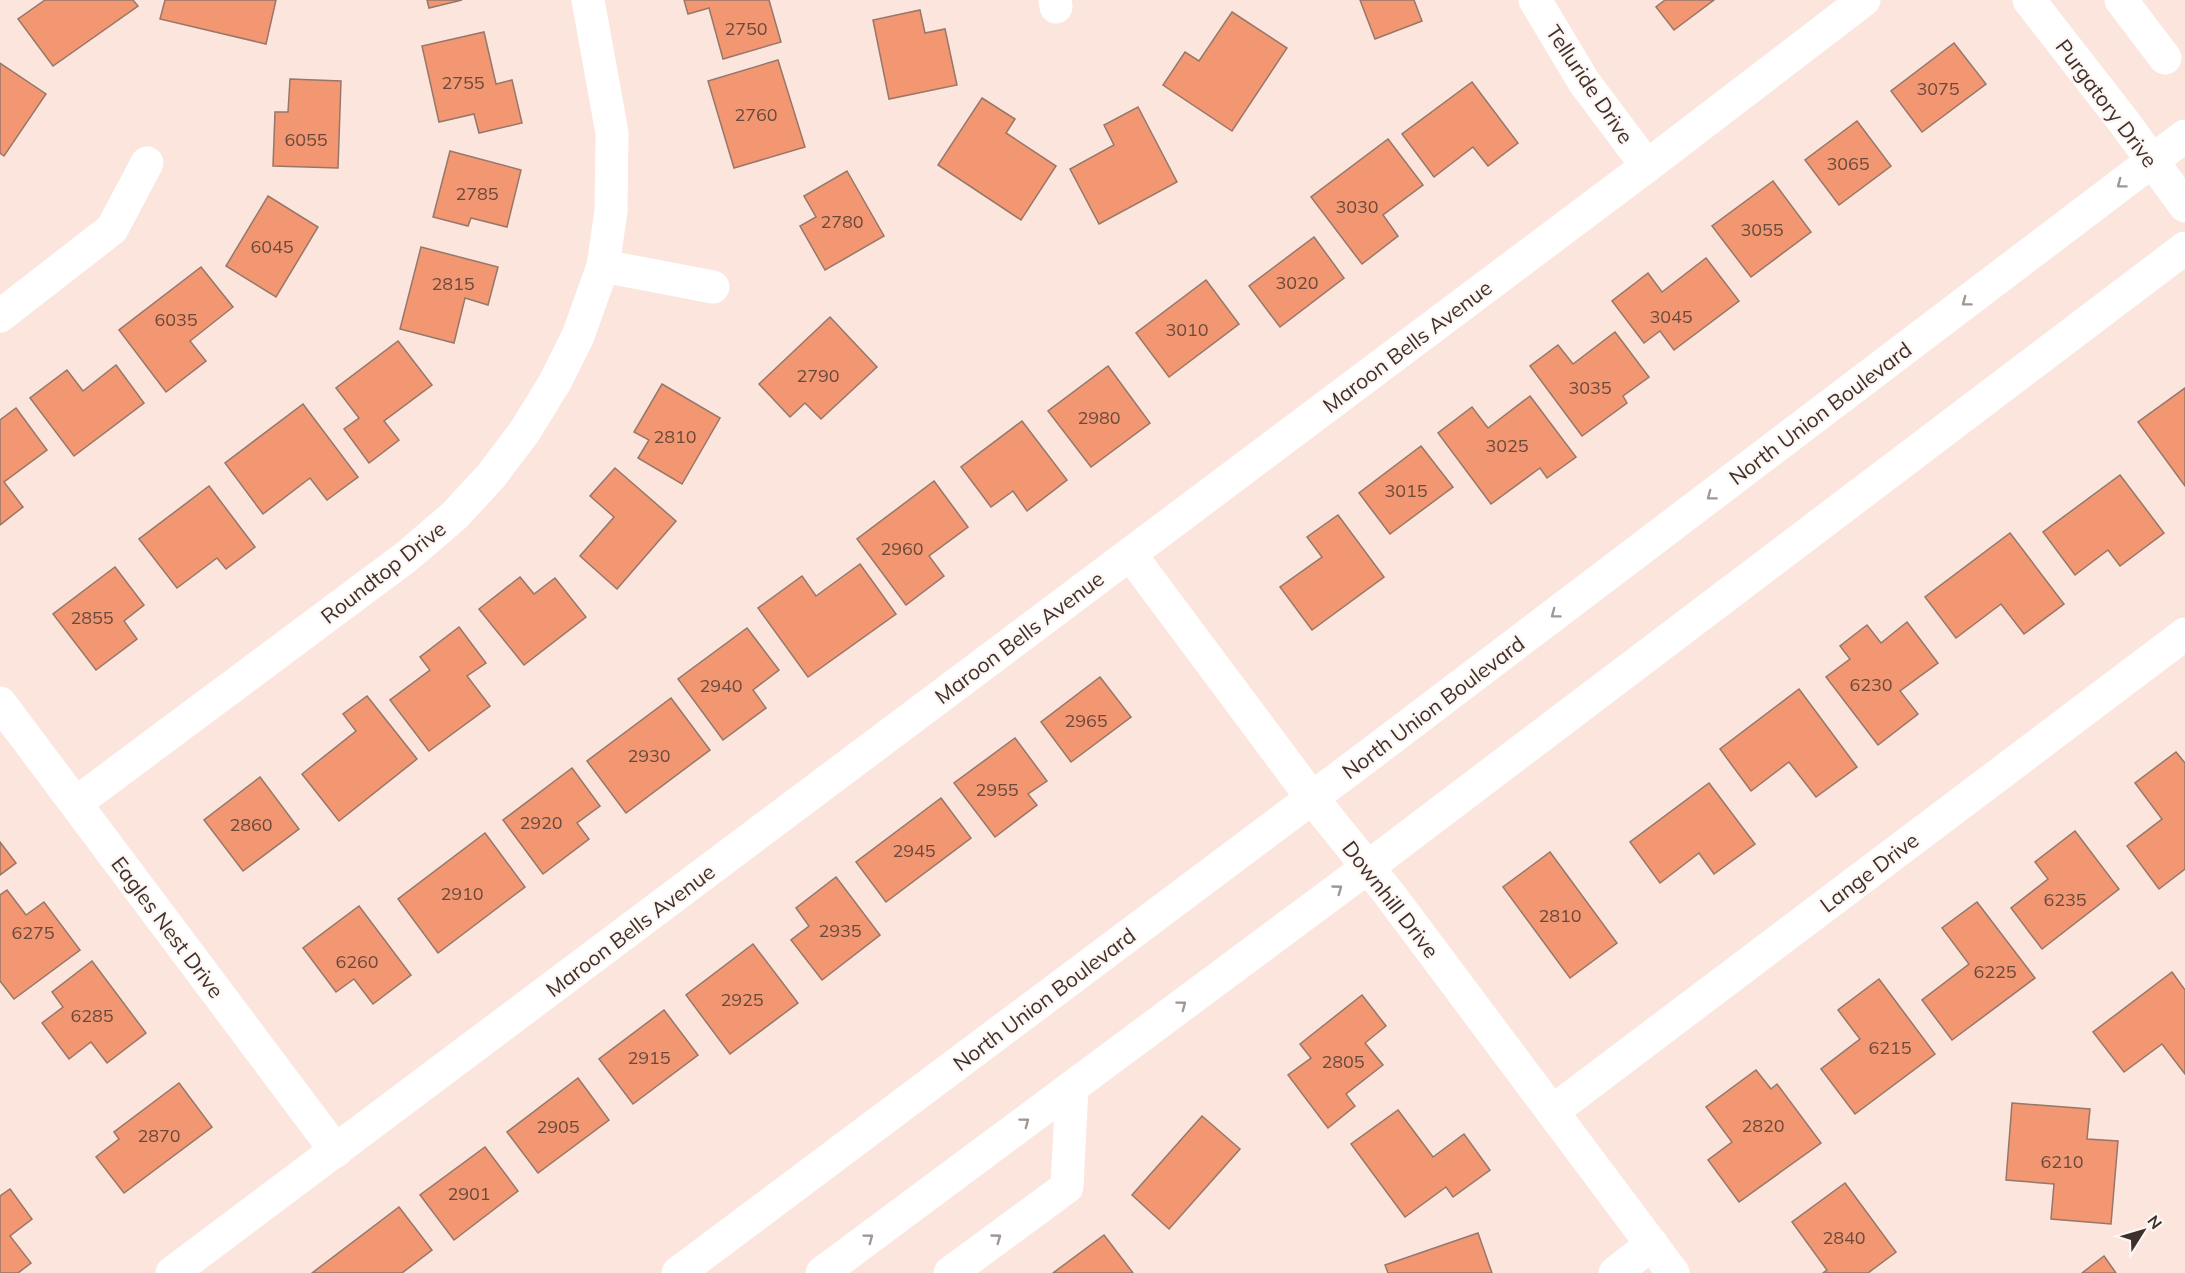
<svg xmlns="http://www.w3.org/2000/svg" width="2185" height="1273" font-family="Mulish,sans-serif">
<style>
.building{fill:#f29772;stroke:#97776a;stroke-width:1.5}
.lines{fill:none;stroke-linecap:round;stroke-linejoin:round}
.minor{stroke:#fff;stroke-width:33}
.major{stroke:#fff;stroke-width:33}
.oneway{stroke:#9e9895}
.labels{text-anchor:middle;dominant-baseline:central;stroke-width:4.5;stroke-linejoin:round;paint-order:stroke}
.number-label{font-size:18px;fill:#6b4a3d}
.street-label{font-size:21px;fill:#3e302b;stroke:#fdf6f3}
</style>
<rect width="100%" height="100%" fill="#fbe5dc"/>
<g class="building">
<path d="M45,0H133L138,6L53,66L18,19Z"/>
<path d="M165,0H276L266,44L160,19Z"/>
<path d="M427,0H462L429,8Z"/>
<path d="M684,0H769L781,42L723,59L709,8L688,14Z"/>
<path d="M1360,0H1414L1422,21L1375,39Z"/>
<path d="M1665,0H1714L1674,30L1656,7Z"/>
<path d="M920,10L925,33L945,29L957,85L889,99L873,20Z"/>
<path d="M1232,12L1287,48L1232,131L1163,85L1185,52L1199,61Z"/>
<path d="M484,32L496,84L512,80L522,123L479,133L474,114L439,122L422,46Z"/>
<path d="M1954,43L1986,84L1922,132L1891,91Z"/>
<path d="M778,60L805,147L734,168L708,81Z"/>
<path d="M0,63L46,94L4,156L0,153Z"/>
<path d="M290,79L341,81L338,168L273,166L275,112H288Z"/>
<path d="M1472,82L1518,143L1488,166L1473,147L1434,177L1402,134Z"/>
<path d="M982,98L1015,119L1006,133L1056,166L1021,220L938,165Z"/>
<path d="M1138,107L1177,182L1099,224L1070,169L1114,145L1104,125Z"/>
<path d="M1857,121L1891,166L1839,205L1805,160Z"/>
<path d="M1388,139L1423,185L1383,215L1398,236L1362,264L1311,197Z"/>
<path d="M450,151L521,170L507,227L471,218L468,226L433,217Z"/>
<path d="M847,171L884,236L825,270L800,226L816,217L804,196Z"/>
<path d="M1773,181L1811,232L1751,277L1712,226Z"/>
<path d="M268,196L318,227L276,297L226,266Z"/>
<path d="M1314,237L1344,278L1280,327L1249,286Z"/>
<path d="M421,247L498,267L488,305L465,298L454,343L400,329Z"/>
<path d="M1706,258L1739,301L1674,350L1660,331L1644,343L1612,301L1648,273L1662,292Z"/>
<path d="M201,267L233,307L190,341L206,361L166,392L119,330Z"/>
<path d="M1206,280L1239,324L1169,377L1136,333Z"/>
<path d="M830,317L877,367L821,419L805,403L790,417L759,384Z"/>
<path d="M1615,332L1649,377L1623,396L1627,403L1582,436L1530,366L1558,345L1573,364Z"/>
<path d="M398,341L432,385L384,421L399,440L369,463L344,429L359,418L336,388Z"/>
<path d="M116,365L144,403L74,456L30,398L67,370L83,391Z"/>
<path d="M1108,366L1150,423L1091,467L1048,411Z"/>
<path d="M662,384L720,418L682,484L638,458L649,440L634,432Z"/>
<path d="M2185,388V486L2138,422Z"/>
<path d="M1530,396L1576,457L1547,478L1540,468L1491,504L1438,433L1472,407L1488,428Z"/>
<path d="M303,404L358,477L327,500L310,478L263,514L225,463Z"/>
<path d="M16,408L47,450L4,482L23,507L0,525V420Z"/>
<path d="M1022,421L1067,480L1027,511L1013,491L991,507L961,467Z"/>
<path d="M1421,446L1453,487L1390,534L1359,493Z"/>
<path d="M615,468L676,521L617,589L580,556L614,517L590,496Z"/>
<path d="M2120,475L2164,533L2120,566L2108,550L2075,575L2043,532Z"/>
<path d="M934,481L968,527L929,556L944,576L906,605L857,539Z"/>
<path d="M209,486L255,547L226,569L217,558L177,588L139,539Z"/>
<path d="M1338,515L1384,577L1312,630L1280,587L1322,557L1307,537Z"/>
<path d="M2010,533L2064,604L2024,634L2001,604L1956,638L1925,597Z"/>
<path d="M860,564L896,614L808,677L758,608L802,576L816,596Z"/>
<path d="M115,567L144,605L124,621L137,639L96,670L53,614Z"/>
<path d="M520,577L534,594L555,578L586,617L524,665L479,609Z"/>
<path d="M1907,622L1938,663L1900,691L1918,714L1878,745L1826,677L1850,659L1840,646L1867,625L1881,643Z"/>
<path d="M459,627L486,663L467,676L490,706L429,751L390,700L430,670L420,657Z"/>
<path d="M747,628L779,670L753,690L766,708L723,740L678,679Z"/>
<path d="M1100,677L1131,717L1071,762L1041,722Z"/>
<path d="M1799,689L1857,767L1816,797L1789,762L1751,791L1720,749Z"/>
<path d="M367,696L417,759L339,821L302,774L356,731L343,714Z"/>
<path d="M671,698L710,750L626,813L587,761Z"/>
<path d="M1015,738L1047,781L1028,794L1037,805L995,837L954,783Z"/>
<path d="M2176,752L2185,763V869L2159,889L2127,846L2162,819L2135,783Z"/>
<path d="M572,768L600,806L577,823L589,839L543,874L503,820Z"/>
<path d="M260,777L299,829L243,871L204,820Z"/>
<path d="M1709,783L1755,844L1714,874L1699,853L1660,883L1630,842Z"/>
<path d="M941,798L971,838L886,902L856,862Z"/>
<path d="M2075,831L2119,889L2042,949L2011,908L2048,879L2035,862Z"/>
<path d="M485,833L525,887L438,953L398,899Z"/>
<path d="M0,842L16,863L0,875Z"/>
<path d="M1550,852L1617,943L1570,978L1503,887Z"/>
<path d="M836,877L880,935L822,980L791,940L809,926L796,908Z"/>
<path d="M7,890L26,915L44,902L80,950L14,999L0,981V895Z"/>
<path d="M1977,902L2035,978L1952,1040L1922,1000L1969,964L1942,928Z"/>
<path d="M359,906L411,975L373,1004L354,979L336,992L303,948Z"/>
<path d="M753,944L798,1003L730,1054L686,995Z"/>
<path d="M92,961L146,1033L107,1063L91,1042L69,1059L42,1023L63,1007L52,992Z"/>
<path d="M2172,972L2185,990V1074L2162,1044L2124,1072L2093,1032Z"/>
<path d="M1879,979L1935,1054L1855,1114L1821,1069L1860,1039L1838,1010Z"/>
<path d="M1362,995L1386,1026L1365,1043L1383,1065L1346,1094L1355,1106L1328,1128L1288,1075L1311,1058L1300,1044Z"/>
<path d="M664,1010L698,1055L633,1104L599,1059Z"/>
<path d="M1756,1070L1771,1089L1777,1084L1821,1143L1739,1202L1708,1160L1732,1142L1706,1107Z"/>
<path d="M578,1078L609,1120L538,1173L507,1132Z"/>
<path d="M179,1083L212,1127L124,1193L96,1157L119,1139L114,1132Z"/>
<path d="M2012,1103L2090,1109L2087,1139L2118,1141L2111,1224L2051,1219L2054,1184L2006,1180Z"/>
<path d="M1398,1110L1433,1157L1464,1134L1490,1170L1453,1197L1446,1187L1405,1217L1351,1144Z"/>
<path d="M1202,1116L1240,1149L1169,1229L1132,1195Z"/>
<path d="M485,1147L518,1191L454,1240L420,1195Z"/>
<path d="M1845,1183L1896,1252L1868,1273H1823L1827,1270L1792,1222Z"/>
<path d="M10,1189L32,1219L10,1236L31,1263L18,1273H0V1196Z"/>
<path d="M399,1207L432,1250L402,1273H312Z"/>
<path d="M1478,1233L1492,1273H1388L1385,1265Z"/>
<path d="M1104,1235L1133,1273H1053Z"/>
<path d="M2104,1256L2116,1273H2082Z"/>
</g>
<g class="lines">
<g class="minor">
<path d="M1055,0L1056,7"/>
<path d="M1535,0L1584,82L1647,166"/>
<path d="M2029,0L2124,122L2185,206"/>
<path d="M2121,0L2165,58"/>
<path d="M603,266L713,287"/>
<path d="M0,316L112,229L147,163"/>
<path d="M1130,554L1312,798L1390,895L1673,1273"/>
<path d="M0,703L336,1151"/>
<path d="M76,803L406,557L454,516L491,476L525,431L555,382L578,336L603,266L611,211L612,133L588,0"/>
<path d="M1553,1111L2185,634"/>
<path d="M172,1273L1647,166L1864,0"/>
<path d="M950,1273L1067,1187L1072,1087"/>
<path d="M1615,1273L1652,1244"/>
</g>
<g class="major">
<path d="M678,1273L1368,756L2185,136"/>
<path d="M822,1273L1368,867L2185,248"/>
</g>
</g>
<defs><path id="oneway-chevron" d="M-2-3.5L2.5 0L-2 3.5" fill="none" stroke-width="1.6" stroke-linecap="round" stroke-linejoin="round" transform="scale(1.5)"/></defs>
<g class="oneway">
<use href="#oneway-chevron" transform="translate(2121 184) rotate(143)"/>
<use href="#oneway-chevron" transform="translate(1966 302) rotate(143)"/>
<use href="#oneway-chevron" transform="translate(1711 496) rotate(143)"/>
<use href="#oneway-chevron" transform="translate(1555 614) rotate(143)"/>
<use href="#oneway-chevron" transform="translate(1338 889) rotate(-36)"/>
<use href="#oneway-chevron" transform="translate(1182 1005) rotate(-37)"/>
<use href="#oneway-chevron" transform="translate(1025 1122) rotate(-37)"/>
<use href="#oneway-chevron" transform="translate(869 1238) rotate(-37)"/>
<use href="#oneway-chevron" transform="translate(997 1238) rotate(-36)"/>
</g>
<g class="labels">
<g class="number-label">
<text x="746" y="28">2750</text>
<text x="463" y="82">2755</text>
<text x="1938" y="88">3075</text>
<text x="756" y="114">2760</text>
<text x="306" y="139">6055</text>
<text x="1848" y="163">3065</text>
<text x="477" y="193">2785</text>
<text x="1357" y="206">3030</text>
<text x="842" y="221">2780</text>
<text x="1762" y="229">3055</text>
<text x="272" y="246">6045</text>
<text x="1297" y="282">3020</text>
<text x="453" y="283">2815</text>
<text x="1671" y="316">3045</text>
<text x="176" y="319">6035</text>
<text x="1187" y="329">3010</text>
<text x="818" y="375">2790</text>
<text x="1590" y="387">3035</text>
<text x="1099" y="417">2980</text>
<text x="675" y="436">2810</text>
<text x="1507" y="445">3025</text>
<text x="1406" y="490">3015</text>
<text x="902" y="548">2960</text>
<text x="92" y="617">2855</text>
<text x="1871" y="684">6230</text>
<text x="721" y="685">2940</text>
<text x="1086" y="720">2965</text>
<text x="649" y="755">2930</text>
<text x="997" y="789">2955</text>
<text x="541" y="822">2920</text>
<text x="251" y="824">2860</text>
<text x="914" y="850">2945</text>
<text x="462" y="893">2910</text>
<text x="2065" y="899">6235</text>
<text x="1560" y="915">2810</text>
<text x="840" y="930">2935</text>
<text x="33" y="932">6275</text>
<text x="357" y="961">6260</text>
<text x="1995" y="971">6225</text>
<text x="742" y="999">2925</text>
<text x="92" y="1015">6285</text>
<text x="1890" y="1047">6215</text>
<text x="649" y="1057">2915</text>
<text x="1343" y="1061">2805</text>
<text x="1763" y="1125">2820</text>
<text x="558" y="1126">2905</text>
<text x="159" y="1135">2870</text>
<text x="2062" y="1161">6210</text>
<text x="469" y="1193">2901</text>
<text x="1844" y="1237">2840</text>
</g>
<g class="street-label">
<text transform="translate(1590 84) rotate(56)">Telluride Drive</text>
<text transform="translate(2107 103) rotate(53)">Purgatory Drive</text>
<text transform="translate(1407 346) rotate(-37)">Maroon Bells Avenue</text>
<text transform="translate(1820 413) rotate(-37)">North Union Boulevard</text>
<text transform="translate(383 572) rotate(-38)">Roundtop Drive</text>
<text transform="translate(1019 637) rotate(-37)">Maroon Bells Avenue</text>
<text transform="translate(1433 707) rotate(-37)">North Union Boulevard</text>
<text transform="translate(1869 872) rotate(-37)">Lange Drive</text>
<text transform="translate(1391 899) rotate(52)">Downhill Drive</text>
<text transform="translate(168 927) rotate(53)">Eagles Nest Drive</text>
<text transform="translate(630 930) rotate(-37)">Maroon Bells Avenue</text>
<text transform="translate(1044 999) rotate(-37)">North Union Boulevard</text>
</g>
</g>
<g transform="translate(2143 1231) rotate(53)" stroke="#fdf6f3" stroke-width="4.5" paint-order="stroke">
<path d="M0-4.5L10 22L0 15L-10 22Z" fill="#3e302b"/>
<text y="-9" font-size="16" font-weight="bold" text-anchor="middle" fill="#3e302b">N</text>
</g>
</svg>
